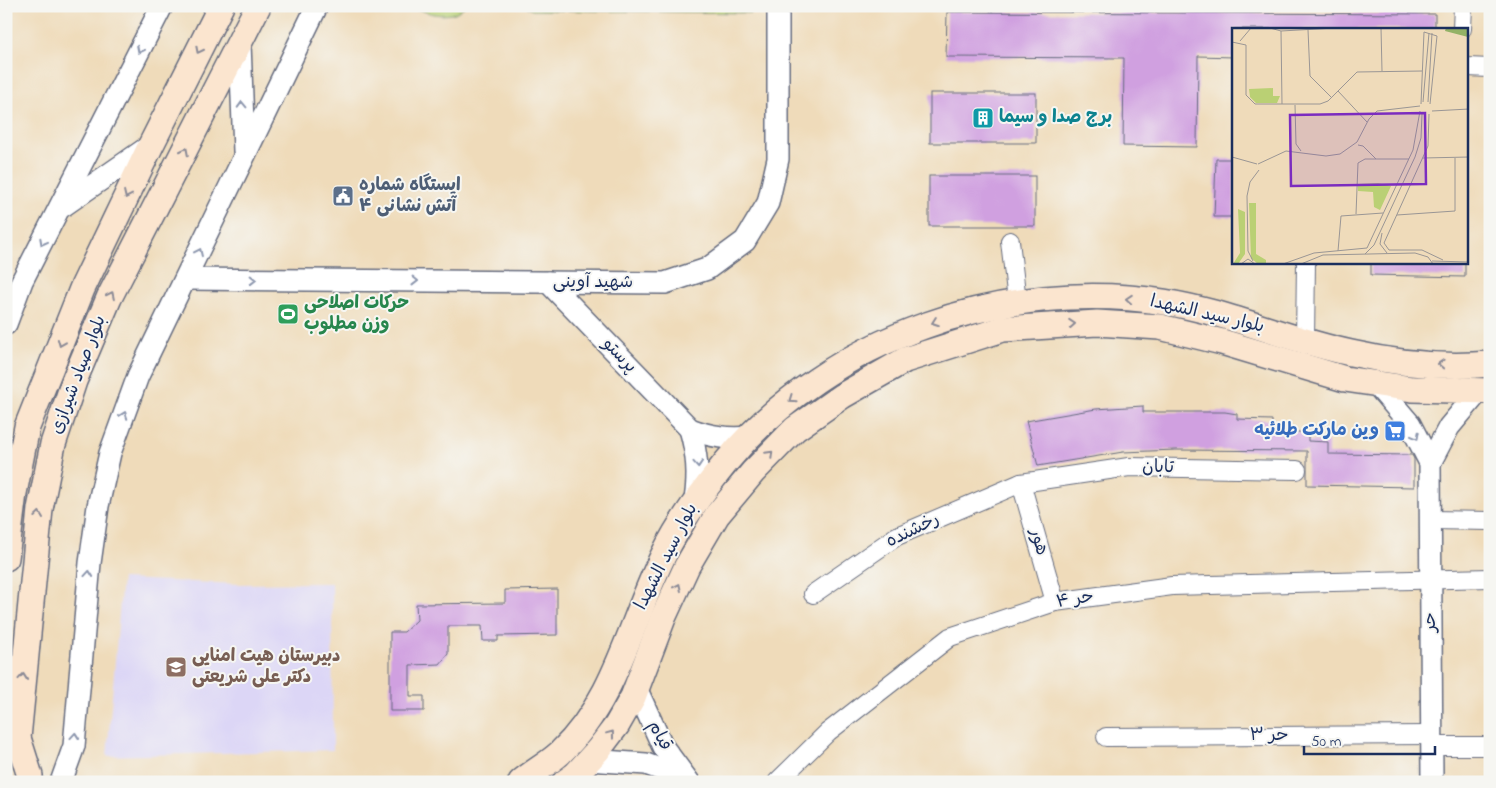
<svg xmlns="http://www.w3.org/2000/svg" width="1496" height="788" font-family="'Indie Flower','Playpen Sans Arabic',sans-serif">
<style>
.built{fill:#dcd6f6}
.green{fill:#bad074;stroke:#6a8069}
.building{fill:#d0a0e0}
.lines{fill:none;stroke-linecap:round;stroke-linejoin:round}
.minor-casing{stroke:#656b7e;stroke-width:20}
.tertiary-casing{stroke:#656b7e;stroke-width:24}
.secondary-casing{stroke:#656b7e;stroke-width:28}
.minor{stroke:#fff;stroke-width:18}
.tertiary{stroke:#fff;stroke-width:21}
.secondary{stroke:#fbe5cf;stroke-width:25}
.oneway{stroke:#8d97ae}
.oneway2{stroke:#8b8a96}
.labels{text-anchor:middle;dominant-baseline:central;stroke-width:4;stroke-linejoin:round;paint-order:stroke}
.culture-label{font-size:18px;font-weight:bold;fill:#0d838f;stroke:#f6f6f2;text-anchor:start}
.service-label{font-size:18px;font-weight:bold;fill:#4e5e75;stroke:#f6f6f2;text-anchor:start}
.street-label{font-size:18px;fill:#1b2f5e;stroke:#f6f6f2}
.leisure-label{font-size:18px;font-weight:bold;fill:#27864d;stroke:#f6f6f2;text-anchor:start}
.shop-label{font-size:18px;font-weight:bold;fill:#366cbe;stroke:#f6f6f2;text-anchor:end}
.education-label{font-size:18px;font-weight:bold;fill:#785e54;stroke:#f6f6f2;text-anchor:start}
.inset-road{fill:none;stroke:#9a9695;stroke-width:1}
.view{fill:#7b2cbf;fill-opacity:0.15;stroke:#7b2cbf;stroke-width:2.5}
.inset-edge{fill:none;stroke:#1b2f5e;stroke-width:2.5}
</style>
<rect width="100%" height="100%" fill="#f6f6f2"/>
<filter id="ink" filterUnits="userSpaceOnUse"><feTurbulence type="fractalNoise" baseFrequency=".02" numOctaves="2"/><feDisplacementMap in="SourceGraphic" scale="10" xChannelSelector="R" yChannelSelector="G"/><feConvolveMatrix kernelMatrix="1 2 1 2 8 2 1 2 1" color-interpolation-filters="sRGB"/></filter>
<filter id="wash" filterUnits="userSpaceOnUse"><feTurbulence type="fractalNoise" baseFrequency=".0096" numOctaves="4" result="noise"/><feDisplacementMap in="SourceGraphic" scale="20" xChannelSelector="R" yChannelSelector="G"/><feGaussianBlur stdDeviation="1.12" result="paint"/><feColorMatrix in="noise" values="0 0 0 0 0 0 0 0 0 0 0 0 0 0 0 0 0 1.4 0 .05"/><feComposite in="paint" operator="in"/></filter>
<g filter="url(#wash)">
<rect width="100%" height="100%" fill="#efdbba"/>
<path class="built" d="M122,579L238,584L332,583L333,750L107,756Z"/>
<g class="green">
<path d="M411,6H465C462,8 458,12 455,13C441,18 423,12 411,6Z"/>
<path d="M526,6H751V13L532,10Z"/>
</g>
<g id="blocks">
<g class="building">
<path d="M947,12L1435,14V29H1234V57L1198,56L1197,147L1123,146L1124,58L946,57Z"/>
<rect x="930" y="93" width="106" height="50"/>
<path d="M1216,159H1234V217H1214Z"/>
<rect x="929" y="176" width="106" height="50"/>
<path d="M1371,262H1465V277L1371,275Z"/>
<path d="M1143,406V412H1225L1237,414V419L1272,420V432H1308V441L1328,442V454L1412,455L1414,459V487L1307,485V451L1176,450L1123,452L1038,466L1026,421L1096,409Z"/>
<path d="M557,589V635L498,636V641H483L482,626H448V654L440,664L410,665V696H424V711H390V632H404L417,620L416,604L505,603V590Z"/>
</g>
</g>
</g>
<g filter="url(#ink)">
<use href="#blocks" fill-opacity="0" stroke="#656b7e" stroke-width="1"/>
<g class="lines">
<g class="minor-casing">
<g id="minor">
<path d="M1462,29L1463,6"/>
<path d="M1467,67L1490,68"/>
<path d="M1010,241L1017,301"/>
<path d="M1305,340L1306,262"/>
<path d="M1021,483L1055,602"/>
<path d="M1431,520L1490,521"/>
<path d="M813,594L897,536L1021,483L1129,467L1297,470"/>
<path d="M1106,737L1432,735"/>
<path d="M1432,746H1490"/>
<path d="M777,782L828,732L950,637L1055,602L1172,586L1490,578"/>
</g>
</g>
<g class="tertiary-casing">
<g id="tertiary">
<path d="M240,43L244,151"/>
<path d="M63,206L151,145"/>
<path d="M187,279L665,283L707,269L745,241L768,203L778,159V6"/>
<path d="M548,282L690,429C711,437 728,439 750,437"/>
<path d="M6,324L22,281L162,6"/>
<path d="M1376,384L1410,424L1430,463L1432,782"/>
<path d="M690,429C697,454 699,474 695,500"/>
<path d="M1430,463L1449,427L1479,391"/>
<path d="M637,690L663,747L689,782"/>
<path d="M589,760L646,764L686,779"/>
<path d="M61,782L74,746L90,563L98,506L110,453L138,376L317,6"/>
</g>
</g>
<g class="secondary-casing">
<g id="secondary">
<path d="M6,558L14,493L27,427L82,289L151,145L221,6"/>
<path d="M30,776L18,738L40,509L53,444L74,381L109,298L258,6"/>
<path d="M521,782C533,772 548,764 560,753C616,700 630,623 663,556C680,521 703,491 727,461C829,337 1007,277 1164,302C1228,312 1288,340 1351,353C1395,363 1445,368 1490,364"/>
<path d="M565,782L576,774L598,750L617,725L633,697L663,618L687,566L717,515L753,472L795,429L842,396L905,360L1003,329L1097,323L1160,327L1222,342L1345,379L1412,389L1490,391"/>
</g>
</g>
<use href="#minor" class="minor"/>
<use href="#tertiary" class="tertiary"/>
<use href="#secondary" class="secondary"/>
</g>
<defs><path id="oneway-chevron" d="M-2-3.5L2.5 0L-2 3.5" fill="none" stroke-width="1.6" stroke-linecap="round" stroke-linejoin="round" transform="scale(1.25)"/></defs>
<g class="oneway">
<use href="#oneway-chevron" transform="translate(140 50) rotate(117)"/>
<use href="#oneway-chevron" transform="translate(242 105) rotate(-92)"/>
<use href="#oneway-chevron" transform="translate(43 242) rotate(118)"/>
<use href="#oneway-chevron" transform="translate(199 252) rotate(-65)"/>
<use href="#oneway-chevron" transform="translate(253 280) rotate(1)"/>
<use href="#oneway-chevron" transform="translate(415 281) rotate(1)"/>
<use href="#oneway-chevron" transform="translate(124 415) rotate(-70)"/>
<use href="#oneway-chevron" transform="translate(1416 436) rotate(62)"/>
<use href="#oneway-chevron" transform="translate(698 464) rotate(86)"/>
<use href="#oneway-chevron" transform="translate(89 574) rotate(-85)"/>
<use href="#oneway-chevron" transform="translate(75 736) rotate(-85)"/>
</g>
<g class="oneway2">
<use href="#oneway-chevron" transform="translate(199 50) rotate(117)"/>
<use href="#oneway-chevron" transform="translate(185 151) rotate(-63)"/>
<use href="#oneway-chevron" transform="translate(127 195) rotate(115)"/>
<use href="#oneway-chevron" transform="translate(111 295) rotate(-64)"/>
<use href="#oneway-chevron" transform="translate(1129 299) rotate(-176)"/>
<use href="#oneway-chevron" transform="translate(935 322) rotate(160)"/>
<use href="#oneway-chevron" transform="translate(1072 324) rotate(-4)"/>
<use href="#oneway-chevron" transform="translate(61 343) rotate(112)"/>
<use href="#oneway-chevron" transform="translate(1441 364) rotate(-178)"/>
<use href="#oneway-chevron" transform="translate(792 399) rotate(145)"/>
<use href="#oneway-chevron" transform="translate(770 454) rotate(-45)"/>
<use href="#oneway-chevron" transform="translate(39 515) rotate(-83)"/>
<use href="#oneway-chevron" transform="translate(678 587) rotate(-65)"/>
<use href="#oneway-chevron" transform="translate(23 677) rotate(-85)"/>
<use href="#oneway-chevron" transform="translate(611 734) rotate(-53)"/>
</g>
</g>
<defs>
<g id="building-square" transform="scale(1.125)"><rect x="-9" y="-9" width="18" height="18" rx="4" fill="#0f9aa8" stroke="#f6f6f2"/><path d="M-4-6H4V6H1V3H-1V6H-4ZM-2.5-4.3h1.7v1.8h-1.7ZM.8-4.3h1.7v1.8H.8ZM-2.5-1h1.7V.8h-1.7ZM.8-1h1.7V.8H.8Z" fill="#fff"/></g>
<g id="civic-square" transform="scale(1.125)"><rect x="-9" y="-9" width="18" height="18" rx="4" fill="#5c6f8a" stroke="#f6f6f2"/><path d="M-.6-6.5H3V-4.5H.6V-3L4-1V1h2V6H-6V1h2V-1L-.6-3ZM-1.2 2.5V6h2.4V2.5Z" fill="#fff"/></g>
<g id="stadium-square" transform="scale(1.125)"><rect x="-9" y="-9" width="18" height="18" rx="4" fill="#2e9e5b" stroke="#f6f6f2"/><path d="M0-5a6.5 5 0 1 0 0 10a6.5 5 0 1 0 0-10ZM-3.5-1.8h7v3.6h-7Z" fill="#fff"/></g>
<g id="supermarket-square" transform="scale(1.125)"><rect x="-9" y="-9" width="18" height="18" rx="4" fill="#3f7fe0" stroke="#f6f6f2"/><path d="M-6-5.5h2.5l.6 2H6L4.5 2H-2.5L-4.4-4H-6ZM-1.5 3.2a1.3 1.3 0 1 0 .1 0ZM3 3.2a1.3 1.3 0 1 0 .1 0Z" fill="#fff"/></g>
<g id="school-square" transform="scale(1.125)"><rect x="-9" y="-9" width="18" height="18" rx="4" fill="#8d6e63" stroke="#f6f6f2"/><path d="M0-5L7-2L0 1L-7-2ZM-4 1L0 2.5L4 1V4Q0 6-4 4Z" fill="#fff"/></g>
</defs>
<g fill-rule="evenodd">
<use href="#building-square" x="983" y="118"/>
<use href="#civic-square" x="343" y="196"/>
<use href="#stadium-square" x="288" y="314"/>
<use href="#supermarket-square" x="1395" y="431"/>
<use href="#school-square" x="176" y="667"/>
</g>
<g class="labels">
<g class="culture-label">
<text x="999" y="118">برج صدا و سیما</text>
</g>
<g class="service-label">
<text x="359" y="186">ایستگاه شماره<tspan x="359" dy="21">۴ آتش نشانی</tspan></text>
</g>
<g class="street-label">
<text x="593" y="283">شهید آوینی</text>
<text transform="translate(1207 315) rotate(13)">بلوار سید الشهدا</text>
<text transform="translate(619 356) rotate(46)">پرستو</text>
<text transform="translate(79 375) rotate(-69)">بلوار صیاد شیرازی</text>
<text transform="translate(1158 468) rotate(1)">تابان</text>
<text transform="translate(913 531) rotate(-26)">رخشنده</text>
<text transform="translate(1038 542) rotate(74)">هور</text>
<text transform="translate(667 557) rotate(-63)">بلوار سید الشهدا</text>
<text transform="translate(1075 600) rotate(-9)">حر ۴</text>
<text transform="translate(1431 622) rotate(-90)">حر</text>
<text transform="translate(659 736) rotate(62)">قیام</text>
<text x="1269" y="736">حر ۳</text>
</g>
<g class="leisure-label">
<text x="304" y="304">حرکات اصلاحی<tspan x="304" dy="21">وزن مطلوب</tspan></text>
</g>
<g class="shop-label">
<text x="1379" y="431">وین مارکت طلائیه</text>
</g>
<g class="education-label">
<text x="192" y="657">دبیرستان هیت امنایی<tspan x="192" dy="21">دکتر علی شریعتی</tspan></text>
</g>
</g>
<g transform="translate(1232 28)">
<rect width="236" height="236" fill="#efdbba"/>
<path d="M41,60V68H48L45,75H24L18,69L17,61ZM146,155L159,158L148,182L142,179L141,164L126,163V156ZM17,175H24V226L34,232V236H26L19,230ZM6,181L13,184V226L6,236H1L8,225Z" fill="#bad074"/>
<path d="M214,0H236V9L213,3Z" fill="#93b266"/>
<path class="inset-road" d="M38,0L49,3L103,0M149,0L150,43M76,2L78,48L100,70M49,3L50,76M8,13L19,0M0,14L14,17V67L23,76H88L96,73L125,44L190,43M106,63L135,94M191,74L197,5M196,74L200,5M189,76L192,4L205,8L198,76M63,77L64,116L69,123M200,83L237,81M197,86L196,118L152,215L157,222H190L211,232M126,117L131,118L144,131M0,129L25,136M191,130L237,129M26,136L54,123L94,128L108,126L125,114L137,91L145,83L188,78M124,186L126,135L133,131H177M165,187L223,183V130M150,205L148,216L155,225M106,223L109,188L151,185M133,226L142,217L183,129L189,110L190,86M21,233L16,223L15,168L18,154L27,142M200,233L237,234M9,236L16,231L23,236M51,236L82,225L135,220L181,122L188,83M69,236L91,227L183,225L196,229L201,236"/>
<path class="view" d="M193,85L194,156L59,158L58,87Z"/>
<rect width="236" height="236" class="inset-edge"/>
</g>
<rect width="1496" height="788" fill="none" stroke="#f6f6f2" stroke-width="25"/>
<path d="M1304 746v8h131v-8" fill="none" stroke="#1b2f5e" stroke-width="2.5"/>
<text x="1311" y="746" font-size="15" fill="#1b2f5e" stroke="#f6f6f2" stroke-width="4" paint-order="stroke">50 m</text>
</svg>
